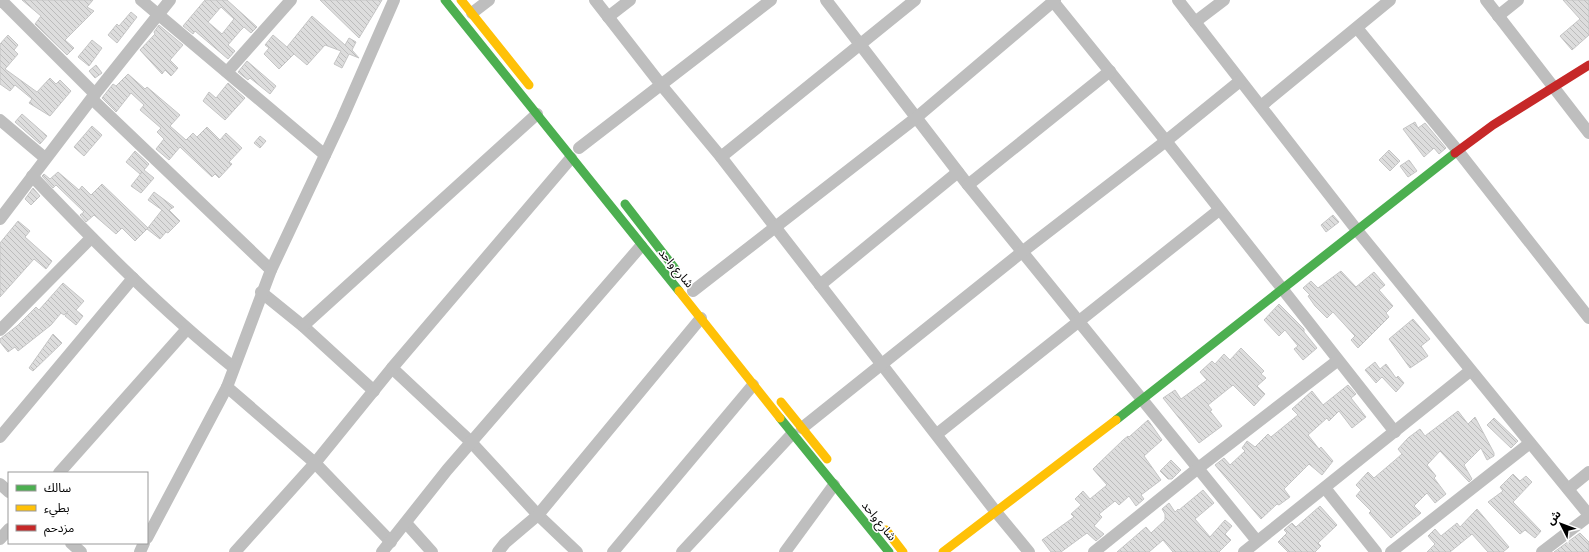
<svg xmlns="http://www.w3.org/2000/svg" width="1589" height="552" font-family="'Asap Condensed','Noto Sans Arabic',sans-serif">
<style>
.building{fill:url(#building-back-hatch);stroke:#c5c5c5;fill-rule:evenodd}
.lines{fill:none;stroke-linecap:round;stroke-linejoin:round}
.street{stroke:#bebebe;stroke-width:12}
.fast{stroke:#4caf50;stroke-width:9}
.slow{stroke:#ffc107;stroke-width:9}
.jam{stroke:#c62828;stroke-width:9}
.labels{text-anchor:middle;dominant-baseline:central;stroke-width:3;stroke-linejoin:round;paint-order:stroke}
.street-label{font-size:12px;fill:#000;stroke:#fff}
</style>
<defs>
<pattern id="building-back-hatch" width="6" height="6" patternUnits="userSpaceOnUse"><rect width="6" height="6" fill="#ddd"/><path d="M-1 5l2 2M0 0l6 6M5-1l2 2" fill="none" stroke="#bcbcbc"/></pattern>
</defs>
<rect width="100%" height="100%" fill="#fff"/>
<g class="building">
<path d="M22,0H93L87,7L94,11L65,40L74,48L67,55L35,24L41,16Z"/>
<path d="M205,0H227L257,27L251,33L244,27L240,31L228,45L235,51L228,59L195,31L193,34L183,26ZM221,7L234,19L222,34L208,22Z"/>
<path d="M320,0H382L359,38Z"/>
<path d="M1563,0H1589V35L1572,50L1560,36L1580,19Z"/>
<path d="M131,12L137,17L117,43L108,35L117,24L119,26Z"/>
<path d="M312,16L345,45L349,38L356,42L352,50L359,58L349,54L342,68L334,64L341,51L325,45L307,65L294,54L279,69L264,54L269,48L265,45L273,35L287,47Z"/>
<path d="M159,25L183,45L170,60L178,68L171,76L165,70L162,74L140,50L155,34L154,32Z"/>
<path d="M8,35L18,45L14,50L18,54L5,69L37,92L50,78L56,84L60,80L71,91L50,116L29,103L32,99L15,85L10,91L0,84V44Z"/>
<path d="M92,40L102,48L89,66L78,57Z"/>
<path d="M247,61L276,86L270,94L250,78L248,80L238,72Z"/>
<path d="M96,65L102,73L95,78L89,71Z"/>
<path d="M128,74L145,89L147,87L180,115L170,126L186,140L193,133L197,137L207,127L220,140L226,133L242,148L229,162L232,164L219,178L215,174L212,177L180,147L169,160L156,149L164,139L157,132L161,128L140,110L144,105L131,93L116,112L102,98L113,84L116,86Z"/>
<path d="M228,83L245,98L225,120L203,101L209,92L216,98Z"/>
<path d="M22,114L47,136L40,144L15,122Z"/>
<path d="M1415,122L1418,128L1425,123L1446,148L1439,154L1434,148L1424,157L1403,129Z"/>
<path d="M92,126L102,135L84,156L74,147Z"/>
<path d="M260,136L266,141L260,148L254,143Z"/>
<path d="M1389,150L1400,161L1390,171L1379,160Z"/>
<path d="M135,151L149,164L144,170L154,178L141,193L131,186L142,172L140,174L126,162Z"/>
<path d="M1409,160L1417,171L1408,177L1400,166Z"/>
<path d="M58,172L79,190L82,186L91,195L102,184L148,228L135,241L122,228L116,234L94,215L86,222L80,215L84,212L56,185L53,188L42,176L44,174L50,179Z"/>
<path d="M33,188L40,196L31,205L25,199Z"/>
<path d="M154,192L174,207L169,210L180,221L168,233L166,232L160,239L147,229L162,210L148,200Z"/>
<path d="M1333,215L1339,222L1326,232L1321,225Z"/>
<path d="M18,221L30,231L25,237L52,261L46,269L34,259L0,297V243Z"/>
<path d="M1341,271L1356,287L1374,272L1385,285L1379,290L1393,306L1386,313L1389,317L1358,348L1351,340L1355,336L1333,312L1327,318L1315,306L1308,296L1310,295L1303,288L1311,281L1318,288Z"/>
<path d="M63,283L84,301L76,310L83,316L76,325L65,316L68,311L64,315L61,313L51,325L18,351L15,347L8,352L0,342V339L17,326L36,307L39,310Z"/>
<path d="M1279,304L1304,329V332L1317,348L1303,360L1294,349L1298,346L1285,330L1279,336L1264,320Z"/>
<path d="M1413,319L1430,339L1421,346L1428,356L1410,368L1389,339Z"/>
<path d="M53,334L62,343L33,371L29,368Z"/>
<path d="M1241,348L1264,371L1261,374L1266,378L1257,386L1265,394L1254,406L1233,385L1208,405L1212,410L1210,411L1222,426L1199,443L1163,398L1175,390L1181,399L1207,380L1200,372L1212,361L1215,364L1224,354L1230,360Z"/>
<path d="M1375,362L1380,369L1386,364L1396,378L1398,376L1404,383L1396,392L1382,377L1376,383L1365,370Z"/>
<path d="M1348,385L1356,394L1351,398L1366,417L1352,428L1339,411L1329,421L1327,418L1308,435L1319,449L1321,447L1333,461L1322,475L1309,464L1284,489L1290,497L1279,505L1277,504L1261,519L1215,465L1224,458L1230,465L1245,451L1242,448L1247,441L1255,447L1268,434L1271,437L1298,415L1292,409L1312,391L1323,405Z"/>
<path d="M1458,411L1468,424L1475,417L1494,453V456L1487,460L1481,448L1464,465L1472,479L1469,482L1440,451L1427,465L1436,476L1434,478L1446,494L1435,503L1427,493L1414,506L1421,513L1391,538L1369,513L1371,511L1356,496L1361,490L1356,485L1368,472L1374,478L1394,461L1402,454L1398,449L1408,438L1420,429L1425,436Z"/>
<path d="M1494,418L1518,441L1511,448L1487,425Z"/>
<path d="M1148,420L1162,440L1144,456L1161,480L1141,495L1144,499L1136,506L1129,496L1119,505L1115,501L1099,514L1102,517L1094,526L1104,534L1096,541L1087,533L1061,552H1051L1042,540L1074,517L1071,514L1081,505L1075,499L1083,491L1090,499L1107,485L1093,469L1123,440L1128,436L1129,437Z"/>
<path d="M1171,460L1181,470L1172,479H1168L1160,471Z"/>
<path d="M1513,474L1520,481L1526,476L1532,482L1513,502L1541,531L1535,538L1525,530L1520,534L1488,502L1503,491L1500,487Z"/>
<path d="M1203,490L1214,503L1195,519L1210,537L1225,520L1232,526L1225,534L1231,540L1219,552H1173L1163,540L1149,552H1117L1146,527L1151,533L1165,520V514L1162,509L1169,503L1175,512L1178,509L1179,510Z"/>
<path d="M1320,506L1337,525L1318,543L1321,546L1315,552H1288L1278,542L1287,533L1284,530L1292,523L1296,527Z"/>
<path d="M1477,509L1509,547L1503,552H1488L1472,534L1450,552H1427L1435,544L1428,536L1435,529L1441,536L1457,523L1460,527Z"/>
<path d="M1580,533L1589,542V552H1554Z"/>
</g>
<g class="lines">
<g class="street">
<path d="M1,0L95,94"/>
<path d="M141,0L325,155"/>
<path d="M595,0L662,86L721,157L996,512L1029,552"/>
<path d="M826,0L968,185L1257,541"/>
<path d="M1052,0L1166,141L1395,432"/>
<path d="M1178,0L1356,229L1589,515"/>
<path d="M1486,0L1589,133"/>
<path d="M472,13L489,0"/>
<path d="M1498,16L1518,0"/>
<path d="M608,17L630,0"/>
<path d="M1195,22L1224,0"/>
<path d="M1357,28L1458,151L1589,318"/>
<path d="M227,72L291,0"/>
<path d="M92,99L271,270"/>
<path d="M1261,106L1390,0"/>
<path d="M0,120L45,158"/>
<path d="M579,148L771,0"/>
<path d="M721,157L915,0"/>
<path d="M32,176C96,243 161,309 233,367"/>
<path d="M968,185L1110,71"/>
<path d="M0,219L95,94L170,0"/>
<path d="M820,285L958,172"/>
<path d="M693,291L917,117L1055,0"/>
<path d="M261,292L303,326L374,391"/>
<path d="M303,326L537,114"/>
<path d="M0,330L91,238"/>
<path d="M392,368L471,442L538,515L577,552"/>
<path d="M227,387L315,463L391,542"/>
<path d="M802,428L1022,252L1166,141L1240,81"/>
<path d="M937,434L1219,210"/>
<path d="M0,437L133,278"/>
<path d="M59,473L187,329"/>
<path d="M0,484L9,492"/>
<path d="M1325,488L1376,552"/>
<path d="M1568,489L1589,472"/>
<path d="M406,523L432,552"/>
<path d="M147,538L227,387L271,270L342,119L394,0"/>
<path d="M0,539L9,529"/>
<path d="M71,543L81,552"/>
<path d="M140,552L144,543"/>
<path d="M235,552L315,463L392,368L571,158"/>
<path d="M382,552L447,470L641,246"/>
<path d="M498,552L505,543L538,515L701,318"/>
<path d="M613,552L753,385"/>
<path d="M682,552L792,434"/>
<path d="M785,552L834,485"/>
<path d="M1094,552L1197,469L1337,361"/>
<path d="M1244,552L1470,371"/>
<path d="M1391,552L1530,443"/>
<path d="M1542,552L1589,516"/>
</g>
<g class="fast">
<path d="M445,0L679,291"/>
<path d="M625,204L676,270"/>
<path d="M780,418L889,552"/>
<path d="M1116,420L1455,153"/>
</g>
<g class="slow">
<path d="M461,0L529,85"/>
<path d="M679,291L780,418"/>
<path d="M781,402L827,459"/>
<path d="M886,530L903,552"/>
<path d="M943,552L1116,420"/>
</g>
<path class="jam" d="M1455,153L1493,125L1589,65"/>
</g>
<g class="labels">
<g class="street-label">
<text transform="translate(676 268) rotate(50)">شارع واحد</text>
<text transform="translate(879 521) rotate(51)">شارع واحد</text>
</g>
</g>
<rect x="8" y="472" width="140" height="72" fill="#ffffff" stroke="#999999"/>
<rect x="16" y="485" width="20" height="6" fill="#4caf50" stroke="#999999"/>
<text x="44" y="492" font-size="12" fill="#000000">سالك</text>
<rect x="16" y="505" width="20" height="6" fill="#ffc107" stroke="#999999"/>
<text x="44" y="512" font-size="12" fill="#000000">بطيء</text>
<rect x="16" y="525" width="20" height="6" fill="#c62828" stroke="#999999"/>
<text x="44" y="532" font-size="12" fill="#000000">مزدحم</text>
<g transform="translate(1561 524) rotate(312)" stroke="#ffffff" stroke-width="3" paint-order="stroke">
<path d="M0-3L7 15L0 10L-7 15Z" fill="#000000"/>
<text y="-6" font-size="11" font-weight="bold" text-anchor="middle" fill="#000000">ش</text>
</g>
</svg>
